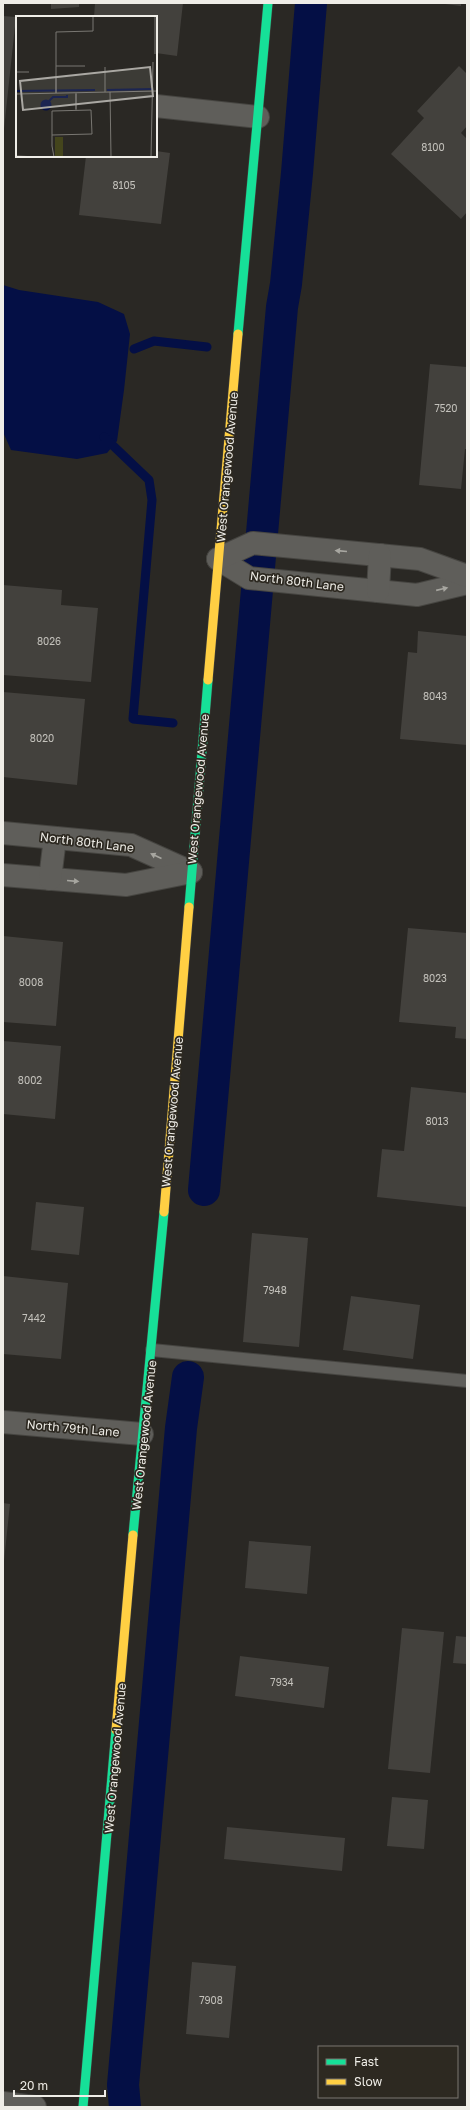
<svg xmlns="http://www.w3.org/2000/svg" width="470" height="2110" font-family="'Golos Text',sans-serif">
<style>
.water{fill:#040f45}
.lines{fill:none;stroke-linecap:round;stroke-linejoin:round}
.stream{stroke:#040f45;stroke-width:9}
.canal{stroke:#040f45;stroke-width:32}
.building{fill:#43413d}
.lane-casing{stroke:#464541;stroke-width:14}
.street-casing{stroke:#464541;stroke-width:24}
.fast-casing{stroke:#464541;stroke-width:10}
.slow-casing{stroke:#464541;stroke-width:10}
.lane{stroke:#5f5e5a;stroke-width:12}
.street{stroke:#5f5e5a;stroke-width:22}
.fast{stroke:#16e098;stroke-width:9}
.slow{stroke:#ffcf43;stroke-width:9}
.oneway{fill:#a7a6a0}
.labels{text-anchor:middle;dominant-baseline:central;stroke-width:3.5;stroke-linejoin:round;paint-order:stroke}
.number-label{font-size:10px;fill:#c4c2bc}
.street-label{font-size:12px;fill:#efede7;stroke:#2d2921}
.inset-river{fill:none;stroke:#040f45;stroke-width:2}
.inset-road{fill:none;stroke:#797772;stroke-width:1}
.view{fill:#aaa8a3;fill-opacity:0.15;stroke:#aaa8a3;stroke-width:2}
.inset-edge{fill:none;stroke:#efede7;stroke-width:2}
</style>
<rect width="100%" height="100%" fill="#2a2824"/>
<path class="water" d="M3,285L19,290L98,302L124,314L130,334L124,390L117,441L107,453L77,459L11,450L3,432Z"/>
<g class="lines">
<g class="stream">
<path d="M134,349L154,341L207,347"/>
<path d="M104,437L149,480L152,500L133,719L173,723"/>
</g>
<g class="canal">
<path d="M204,1190L282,307L286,284L297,173L311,3"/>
<path d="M125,2107L123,2085L181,1428L188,1377"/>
</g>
</g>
<g class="building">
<path d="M51,3H79V7L51,9Z"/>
<path d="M95,3H183L177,56L156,53V17H94Z"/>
<path d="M437,3H461V6Z"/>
<path d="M3,16L16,17L4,129L3,128Z"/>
<path d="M459,66L467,74V126L461,133L467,139V212L461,219L391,154L424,118L417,111Z"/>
<path d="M156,151L170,153L161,224L79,215L86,156H156Z"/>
<path d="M430,364L467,367V449H465L461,489L419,485Z"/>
<path d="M3,585L62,590L61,605L98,608L91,682L3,675Z"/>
<path d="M418,631L467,636V745L400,739L408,652L417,653Z"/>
<path d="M3,692L85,699L77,785L3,777Z"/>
<path d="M408,928L467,933V1039L455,1038L456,1027L399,1022Z"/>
<path d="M3,936L63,942L56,1026L3,1022Z"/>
<path d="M3,1041L61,1046L55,1119L3,1114Z"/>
<path d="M411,1087L467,1093V1207L377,1197L382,1149L404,1151Z"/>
<path d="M36,1202L84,1207L79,1255L31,1250Z"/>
<path d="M252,1233L308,1238L299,1347L243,1342Z"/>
<path d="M3,1276L68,1283L61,1359L3,1354Z"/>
<path d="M351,1296L420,1305L413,1359L343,1350Z"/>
<path d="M3,1503L10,1504L4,1561H3Z"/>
<path d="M249,1541L311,1546L307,1594L245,1588Z"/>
<path d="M402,1628L444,1632L430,1773L388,1769Z"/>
<path d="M456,1636L467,1637V1664L453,1663Z"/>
<path d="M240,1656L329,1667L324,1708L235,1696Z"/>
<path d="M392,1797L428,1800L424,1849L387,1846Z"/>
<path d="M227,1827L345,1838L342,1871L224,1859Z"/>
<path d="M192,1962L236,1966L229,2038L186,2034Z"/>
</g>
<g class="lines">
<g class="lane-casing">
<path id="lane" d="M152,1350L467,1381"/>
</g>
<g class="street-casing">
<g id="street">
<path d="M156,106L258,117"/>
<path d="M218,559L249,578L417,595L467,583"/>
<path d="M218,559L253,543L420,559L467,576"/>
<path d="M378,591L380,555"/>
<path d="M3,833L131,845L191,872"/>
<path d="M3,875L126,885L191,872"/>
<path d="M50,879L55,838"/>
<path d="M3,1422L142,1434"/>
<path d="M3,2103L35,2107"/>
</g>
</g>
<g class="fast-casing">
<g id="fast">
<path d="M238,334L268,3"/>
<path d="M189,907L208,680"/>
<path d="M133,1535L164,1212"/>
<path d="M83,2107L116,1730"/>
</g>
</g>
<g class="slow-casing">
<g id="slow">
<path d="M208,680L238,334"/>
<path d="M164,1212L189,907"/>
<path d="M116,1730L133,1535"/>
</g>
</g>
<use href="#lane" class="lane"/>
<use href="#street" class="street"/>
<use href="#fast" class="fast"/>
<use href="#slow" class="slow"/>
</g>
<defs><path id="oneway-solid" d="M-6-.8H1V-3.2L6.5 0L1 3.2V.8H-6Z"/></defs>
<g class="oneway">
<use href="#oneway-solid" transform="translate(341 551) rotate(-175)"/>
<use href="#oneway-solid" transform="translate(442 589) rotate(-13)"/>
<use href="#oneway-solid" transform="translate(156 856) rotate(-156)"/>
<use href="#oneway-solid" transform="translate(73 881) rotate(5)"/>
</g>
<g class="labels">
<g class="number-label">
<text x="433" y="147">8100</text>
<text x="124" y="185">8105</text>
<text x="446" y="408">7520</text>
<text x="49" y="641">8026</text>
<text x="435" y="696">8043</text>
<text x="42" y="738">8020</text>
<text x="435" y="978">8023</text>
<text x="31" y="982">8008</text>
<text x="30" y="1080">8002</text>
<text x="437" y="1121">8013</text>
<text x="275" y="1290">7948</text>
<text x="34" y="1318">7442</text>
<text x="282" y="1682">7934</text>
<text x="211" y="2000">7908</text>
</g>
<g class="street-label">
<text transform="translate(227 467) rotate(-85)">West Orangewood Avenue</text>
<text transform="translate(297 581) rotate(7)">North 80th Lane</text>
<text transform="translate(198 789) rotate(-85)">West Orangewood Avenue</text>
<text transform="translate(87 842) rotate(7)">North 80th Lane</text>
<text transform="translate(172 1112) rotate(-85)">West Orangewood Avenue</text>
<text transform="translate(73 1428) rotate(5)">North 79th Lane</text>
<text transform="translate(144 1435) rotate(-84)">West Orangewood Avenue</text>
<text transform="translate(115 1758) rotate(-85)">West Orangewood Avenue</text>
</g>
</g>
<g transform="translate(16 16)">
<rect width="141" height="141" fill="#2a2824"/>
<path d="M39,121H47V141H39Z" fill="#44451c"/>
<path d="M24.5 89a5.5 5.5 0 1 1 11 0a5.5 5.5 0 1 1-11 0Z" fill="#040f45"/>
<path class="inset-river" d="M91,74L137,73M0,75L79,74M33,85L37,81H51V79"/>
<path class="inset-road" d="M139,0V38M40,50H69M89,51V76M0,56H13M40,61V77M94,76L95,141M40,77V16L77,15V0M60,77V94M0,78L141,75M60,78V93M36,119L76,118L75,94L36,95V130L38,141M0,140L23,141M135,141L137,46"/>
<path class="view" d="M134,51L137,80L7,94L4,65Z"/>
<rect width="141" height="141" class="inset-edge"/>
</g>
<rect width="470" height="2110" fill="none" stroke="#efede7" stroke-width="8"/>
<rect x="318" y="2046" width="140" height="52" fill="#2d2921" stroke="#7b7770"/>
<rect x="326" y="2059" width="20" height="6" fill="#16e098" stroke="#7b7770"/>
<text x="354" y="2066" font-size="12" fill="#efede7">Fast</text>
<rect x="326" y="2079" width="20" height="6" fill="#ffcf43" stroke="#7b7770"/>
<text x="354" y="2086" font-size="12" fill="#efede7">Slow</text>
<path d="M14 2090v6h91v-6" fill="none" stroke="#efede7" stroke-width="2"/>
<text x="20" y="2090" font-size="12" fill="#efede7" stroke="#2d2921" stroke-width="3" paint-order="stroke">20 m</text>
</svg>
